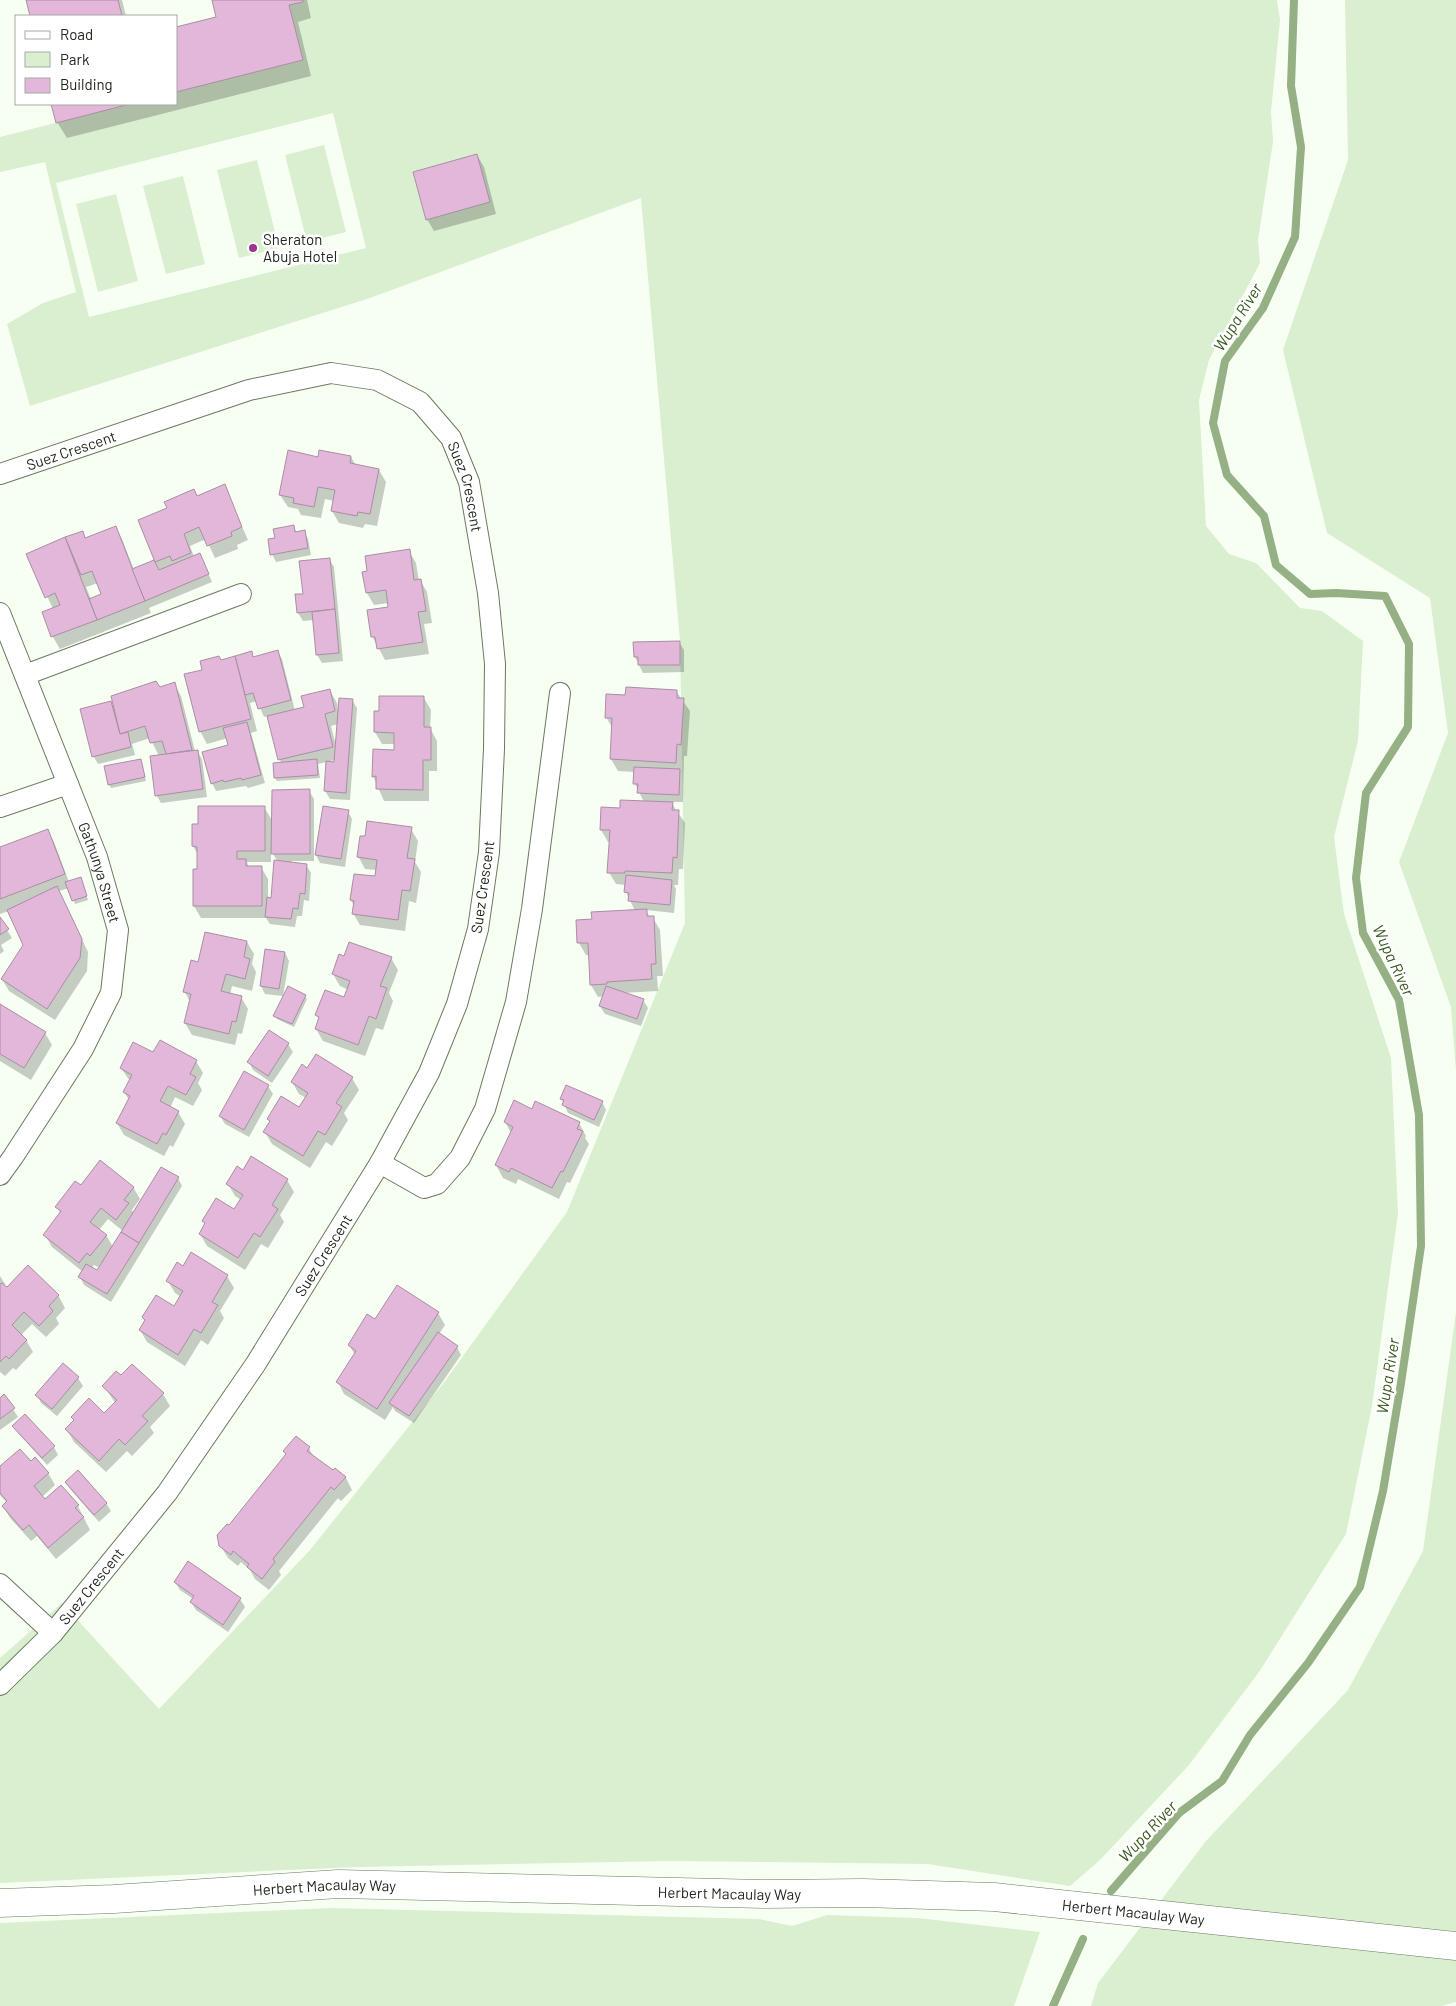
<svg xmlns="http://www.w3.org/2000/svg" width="1456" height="2006" font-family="Barlow,sans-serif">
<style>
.green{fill:#daeed0;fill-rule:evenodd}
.shadow{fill:#0003;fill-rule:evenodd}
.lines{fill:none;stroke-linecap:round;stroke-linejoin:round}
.stream{stroke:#95b085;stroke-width:8}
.building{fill:#e3b7da;stroke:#a98ea4}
.minor-casing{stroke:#697a5f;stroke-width:22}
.secondary-casing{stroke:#697a5f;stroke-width:29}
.minor{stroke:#fff;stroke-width:20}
.secondary{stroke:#fff;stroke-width:28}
.poi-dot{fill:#9f3292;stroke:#fff;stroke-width:2}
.labels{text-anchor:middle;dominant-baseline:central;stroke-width:5;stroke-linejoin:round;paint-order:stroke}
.poi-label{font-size:15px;fill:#21281d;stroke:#fff;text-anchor:start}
.street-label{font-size:15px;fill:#21281d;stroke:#fff}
.water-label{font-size:16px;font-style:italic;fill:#35581c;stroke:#fff}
</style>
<rect width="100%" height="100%" fill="#f7fff3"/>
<g class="green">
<path d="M303,0H1277L1280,20L1271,112L1273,142L1258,240L1260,263L1209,360L1199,400L1206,526L1229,554L1256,563L1300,608L1322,611L1363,641L1358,741L1334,837L1344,914L1391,1058L1398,1213L1372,1406L1346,1534L1259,1672L1189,1765L1100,1860L1070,1886L928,1864L670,1861L357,1867L0,1883V1658L62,1603L159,1709L310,1550L442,1385L567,1212L685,923L680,641L641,198L370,298L30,406L7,324L43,303L76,292L45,162L0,172V137L130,104H176V92L302,60L289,5L303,2ZM333,113L366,248L89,317L56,183Z"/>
<path d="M1345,0H1456V1071L1451,1007L1399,862L1448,733L1430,598L1327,533L1283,350L1348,160Z"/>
<path d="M324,145L346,232L307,242L285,155Z"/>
<path d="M257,160L279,248L239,258L217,170Z"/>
<path d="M183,176L205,264L166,274L143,186Z"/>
<path d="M116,194L138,281L98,292L76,204Z"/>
<path d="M1456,1312V2002L1441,2006H1091L1098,1983L1206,1841L1348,1690L1423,1551Z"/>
<path d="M330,1908L759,1919L792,1926L827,1915L918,1918L1040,1932L1014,2006H0V1923Z"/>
</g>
<g class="shadow">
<path d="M27,0H122L126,16H31Z"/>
<path d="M214,0H307L311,18L298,22L311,76L67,138L57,122L53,104H176V29L218,18Z"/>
<path d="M477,155L484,167L496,214L434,231L427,219Z"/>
<path d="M351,457L356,466L379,470L386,482L377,526L365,524L363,528L339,523L332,511L334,501L325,499L321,518L301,515L298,509L288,507L280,495L319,458Z"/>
<path d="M224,486L248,540L237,545L238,549L215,558L206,539L190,546L194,557L200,554L212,582L149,608L151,613L60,649L53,637L43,613L53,609L28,554L82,532L86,539L115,527L122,539L134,570L156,560L197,497ZM98,583L103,594L91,599L86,587Z"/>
<path d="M293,526L297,533L304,531L308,539L311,555L276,562L272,554L276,539Z"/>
<path d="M409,551L416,563L419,581L420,580L427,592L432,623L424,624L429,654L385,660L372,636L389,608V603L374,605L367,593Z"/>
<path d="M329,559L334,567L343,661L322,663L317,655L314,620L303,621L298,613L297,596L304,595Z"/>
<path d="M679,642L684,650V672L643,673L635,657Z"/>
<path d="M277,651L282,659L295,711L306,708L330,691L337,703L338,710L352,700L357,708L350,800L330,799L325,791L327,762L335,763V760L318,764L320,778L277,781L275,778L281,763L268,716L264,717L257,701L250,703L257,731L251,733L265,783L248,788L246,786L216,791L212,783L230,746L228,738L207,744L200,731L203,671L221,661L251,653L254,658ZM338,724L336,746L331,726Z"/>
<path d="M174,684L181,696L195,751H197L202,759L207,797L161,803L157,796L159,756L150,738L132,744L135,755L98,764L94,757L82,710L111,702L114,708Z"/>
<path d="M676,691L690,711L687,756H684L683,802H671L685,823L683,869H679L678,885H674L676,889L674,913L646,910L650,918H653L660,930L663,976H657L658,991L623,993L643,1000L648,1008L641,1026L605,1014L600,1006L604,996L598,997L591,985L590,955H586L579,943L578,922L593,921L635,911L626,892V885L616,884L609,872L610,842H608L601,830L621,809L644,802L635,784V772L618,771L611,759L613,729L606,717L626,697Z"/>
<path d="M424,698L431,710L430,728L437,741V771H429V801H384L373,776L395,751V744H382L375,732V712H380Z"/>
<path d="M141,761L146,781L111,788L109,784Z"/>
<path d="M309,791L314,799V861H292V863L306,865L311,873L309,901L304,900L302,916H297L295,927L270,924L266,918H201L194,906L198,855L193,846L199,825L264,807L273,822ZM271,851L278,862L272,899H268V879L261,867H249L247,862H271Z"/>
<path d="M348,812L352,819L345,867L320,863L316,855Z"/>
<path d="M411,829L418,841L415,862L421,872L416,903L409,901L405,931L360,925L353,913L354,906L351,900L376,878L377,870L365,869L358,856Z"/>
<path d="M47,830L54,842L69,882H82L88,900L75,904L69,888L59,891L88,952L87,971L55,1020L9,991L2,979L25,945L9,911L0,914V848Z"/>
<path d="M0,919L12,938L1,945L4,951L0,954Z"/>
<path d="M247,942L254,954L252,964L256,972L252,991L232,986L230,995L241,997L248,1009L242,1034L238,1033L235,1045L192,1035L185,1023L190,1002L185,992L199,963Z"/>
<path d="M285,953L289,961L283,996L265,994L261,986Z"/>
<path d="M344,958H391L398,970L389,993L393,1001L383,1030L376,1028L365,1056L323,1041L316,1029L319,1020L317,1015L345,999L349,990L340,986L333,974Z"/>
<path d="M305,996L307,999L294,1027L277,1019L275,1016Z"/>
<path d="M0,1005L45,1033L52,1045L31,1080L0,1061Z"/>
<path d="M288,1044L293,1052L272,1083L253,1070L249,1062Z"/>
<path d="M154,1054L196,1061L203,1073L198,1083L202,1090L193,1106L175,1097L170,1108L178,1112L185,1124L173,1147L170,1145L164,1156L124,1135L117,1123L129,1100L124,1092L130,1081L121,1068Z"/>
<path d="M308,1069L352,1078L359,1090L344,1113L348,1120L332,1146L326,1142L310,1168L272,1144L265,1132L271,1123L268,1119L299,1109L306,1098L299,1094L292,1082Z"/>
<path d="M244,1073L268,1086L273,1094L249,1137L225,1124L220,1116Z"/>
<path d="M561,1098L602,1102L606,1110L599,1127L568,1113Z"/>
<path d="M536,1103L579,1123L586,1136L585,1138L589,1144L570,1183L567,1182L559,1199L518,1179L516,1184L503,1178L496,1165L511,1133L505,1122L532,1110Z"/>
<path d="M243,1171L287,1180L294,1192L280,1215L284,1222L268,1248L261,1244L245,1270L207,1246L200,1234L206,1225L203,1221L234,1211L241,1200L235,1196L228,1184Z"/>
<path d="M178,1178L182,1186L111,1302L84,1285L80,1277L83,1272L52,1247L45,1235L61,1214L57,1207L133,1187L140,1199L132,1210L134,1214ZM108,1219L123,1231L113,1247L106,1235L99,1230ZM101,1263L102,1264L98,1272L91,1269L94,1265L98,1267Z"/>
<path d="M183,1268L227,1276L234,1288L220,1311L224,1318L208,1345L201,1340L185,1366L147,1342L140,1330L145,1321L143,1317L175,1308L181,1297L175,1293L168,1281Z"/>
<path d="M0,1276L5,1284L4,1286L7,1289L58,1295L65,1308L56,1318L59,1324L46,1337L32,1324L21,1335L26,1340L33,1352L16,1370L13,1368L5,1376L0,1372Z"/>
<path d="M438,1313L445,1325L439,1334L457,1347L461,1355L414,1423L395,1411L393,1407L385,1420L344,1394L338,1382L355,1355L349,1345L376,1320Z"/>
<path d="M63,1365L78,1378L83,1386L57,1416L41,1403L37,1395Z"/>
<path d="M121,1377L163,1394L170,1406L150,1427L154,1433L132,1456L127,1451L106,1472L74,1442L67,1430L74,1421L72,1418L105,1414L115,1403L104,1386Z"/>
<path d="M0,1399L13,1409L18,1417L0,1430Z"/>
<path d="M25,1416L54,1447L58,1455L47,1465L19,1434L14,1427Z"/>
<path d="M309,1448L314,1458L333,1472L335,1469L346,1478L352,1490L341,1501L338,1498L279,1571L281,1575L269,1590L255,1579L250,1570L241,1562L238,1566L228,1558L220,1545L229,1527L286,1455L284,1452Z"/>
<path d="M30,1463L48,1473L55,1485L42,1497L45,1500L78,1506L90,1530L56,1559L37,1536L31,1541L10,1518L3,1506L7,1503L0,1495V1468Z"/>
<path d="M66,1483L106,1503L111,1511L99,1522L71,1490Z"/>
<path d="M189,1563L240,1599L245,1607L228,1632L196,1610L191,1602L193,1599L180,1590L175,1582Z"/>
</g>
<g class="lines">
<g class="stream">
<path d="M1111,1891L1179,1813L1222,1781L1250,1735L1308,1663L1360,1587L1383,1491L1401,1383L1421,1246L1419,1115L1399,1000L1363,933L1356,878L1366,793L1408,727L1409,644L1385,596L1336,593L1310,594L1276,565L1264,516L1227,475L1213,423L1225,361L1263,308L1295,237L1301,147L1291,86L1294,0"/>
<path d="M1053,2006L1083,1939"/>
</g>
</g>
<g class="building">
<path d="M26,0H118L122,16H30Z"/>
<path d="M212,0H303V2L289,5L303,60L176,92V27L216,17Z"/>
<path d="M51,104H130L56,123Z"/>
<path d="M477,154L490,202L426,220L413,172Z"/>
<path d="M288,450L318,457L319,450L351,456L350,463L379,469L370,514L358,512L357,516L331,511L335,490L318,487L314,507L293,503L294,498L279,495Z"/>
<path d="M225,484L242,527L231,532L232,536L207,546L199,527L184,534L191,553L172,561L170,556L155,562L138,520L167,508L164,502L194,489L197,496Z"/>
<path d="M294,525L295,532L305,530L308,548L270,555L268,539L275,538L273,529Z"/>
<path d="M116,526L145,601L97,620L89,599L101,594L92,571L81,575L65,537L83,531L85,538Z"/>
<path d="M65,537L97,620L51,637L42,612L60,605L55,593L45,598L26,554Z"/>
<path d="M410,549L414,580L421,579L426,611L418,612L423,642L377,649L375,637H371L367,610L388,607L386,590L366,593L362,572L367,571L365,556Z"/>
<path d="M200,553L209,574L145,601L132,569L154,560L159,570Z"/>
<path d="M330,558L335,609L297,613L295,594H303L299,561Z"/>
<path d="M335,609L339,653L316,655L312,612Z"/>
<path d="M680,641V665H638V657H634L633,642Z"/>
<path d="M278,650L291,700L258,709L253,693L245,695L235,656L252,651L253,657Z"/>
<path d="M219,656L221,660L235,656L251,719L199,732L184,674L202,670L200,661Z"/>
<path d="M156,681L160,687L175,682L192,750L166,754L162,741L150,743L145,726L120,734L111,696Z"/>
<path d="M626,687L677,690V698H684L681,745L677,744L676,763L610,759L612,718H605L606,694L625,695Z"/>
<path d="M330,689L335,711L325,714L333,747L278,760L267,716L304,707L301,696Z"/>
<path d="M379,696H424V727H431V760H423V790L376,789V776L372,777L373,749L394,750V733L374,732V711H379Z"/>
<path d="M339,698L353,699L346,793L324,791L326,761L334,762Z"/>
<path d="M111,701L120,734L128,732L131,747L92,757L80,709Z"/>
<path d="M247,722L261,775L242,780L241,778L224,782L223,780L211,784L202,752L228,745L223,728Z"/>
<path d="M198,750L203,789L155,796L150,756Z"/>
<path d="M141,759L145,777L108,785L104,766Z"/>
<path d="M317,759L318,775L274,778L273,763Z"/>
<path d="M634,767L680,769L679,795L637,793L638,784H633Z"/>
<path d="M310,789V854H271L272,790Z"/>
<path d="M620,800L673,802L672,810H679L677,858L673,857L672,873L625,871V873H607L610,830H600L601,807L620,808Z"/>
<path d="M198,806H265V851H237V859H246V866H262V906H193V869H197V847L192,846V824H198Z"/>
<path d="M323,806L349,810L341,859L315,855Z"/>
<path d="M367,821L412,827L407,858L415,859L410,891L402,890L398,920L352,914L354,901L350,900L354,874L375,876L377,860L357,857L360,836H365Z"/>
<path d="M48,829L65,874L0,899V847Z"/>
<path d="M274,860L307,864L305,894L300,893L298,909L293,908L291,919L265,917L267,897L271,898Z"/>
<path d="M626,875L672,880L670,905L628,901L629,893L624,892Z"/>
<path d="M81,877L87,896L72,901L65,882Z"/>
<path d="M57,886L82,939L80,958L47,1009L1,979L23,945L7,910Z"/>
<path d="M647,909V916H654L656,964H651L652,979L607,982V984L590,985L588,943H577L576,920L592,919L591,912Z"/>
<path d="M0,917L9,929L0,935Z"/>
<path d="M205,932L247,941L244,957L250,959L245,979L226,974L221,991L242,996L236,1022L232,1021L229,1034L184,1023L191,994L183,992L191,960L198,962Z"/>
<path d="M349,942L392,957L380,986L387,988L376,1019L369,1016L358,1045L315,1029L319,1017L315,1015L325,990L344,997L350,981L332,974L339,954L344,956Z"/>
<path d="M265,949L285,952L279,989L260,986Z"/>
<path d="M288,986L306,995L292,1024L273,1016Z"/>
<path d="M606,986L644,999L637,1019L599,1006Z"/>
<path d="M0,1004L46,1032L24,1068L0,1054Z"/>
<path d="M269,1030L289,1043L268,1076L247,1062Z"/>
<path d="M160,1040L197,1060L190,1074L196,1077L186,1095L168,1086L160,1101L179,1111L166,1135L163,1133L157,1144L116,1123L130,1096L123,1092L132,1075L120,1068L133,1042L153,1052Z"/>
<path d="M316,1054L353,1077L336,1103L342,1107L325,1135L318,1131L303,1156L263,1132L270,1121L267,1119L281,1096L299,1107L308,1093L291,1082L302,1064L307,1068Z"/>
<path d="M244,1071L269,1085L244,1130L219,1116Z"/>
<path d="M566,1085L603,1101L594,1120L562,1105L564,1100L560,1099Z"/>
<path d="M514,1100L532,1109L535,1101L580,1122L577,1129L583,1131L563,1172L561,1171L552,1188L511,1168L509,1172L495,1165L513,1127L504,1122Z"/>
<path d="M251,1156L288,1179L272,1205L278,1209L260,1237L254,1233L238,1258L199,1234L205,1223L202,1221L216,1198L234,1209L243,1195L226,1184L237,1166L243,1170Z"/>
<path d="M100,1160L134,1187L124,1200L129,1203L116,1220L101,1208L90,1222L107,1235L90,1256L87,1253L79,1263L43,1235L61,1211L55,1207L75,1181L81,1185Z"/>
<path d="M161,1167L179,1177L139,1243L121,1232Z"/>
<path d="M121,1232L139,1243L107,1294L78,1277L86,1264L97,1270Z"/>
<path d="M191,1252L228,1275L212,1302L218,1305L201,1333L194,1329L178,1355L139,1330L145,1320L142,1317L156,1295L174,1306L183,1291L166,1281L177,1262L183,1266Z"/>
<path d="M28,1265L59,1295L49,1306L53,1311L39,1326L24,1312L12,1325L27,1340L9,1359L6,1356L0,1362V1284L2,1283L7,1287Z"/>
<path d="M397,1285L439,1312L377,1409L336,1382L356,1351L348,1345L367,1314L375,1319Z"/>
<path d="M438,1332L458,1346L409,1416L389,1403Z"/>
<path d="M63,1363L79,1377L52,1409L35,1395Z"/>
<path d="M132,1364L164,1393L142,1416L148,1421L125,1445L119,1439L99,1461L65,1429L74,1420L71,1417L89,1398L104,1413L117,1400L102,1386L116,1371L121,1375Z"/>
<path d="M4,1394L15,1408L0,1419V1398Z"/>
<path d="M25,1414L55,1446L42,1458L12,1426Z"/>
<path d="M296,1436L310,1447L307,1451L333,1470L335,1468L346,1477L334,1490L331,1487L273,1559L275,1562L262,1579L247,1567L249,1564L233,1551L231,1555L219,1546L217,1535L227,1524L229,1525L286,1454L283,1451Z"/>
<path d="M20,1449L31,1461L35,1457L49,1473L34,1486L45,1499L61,1485L79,1505L75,1508L84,1517L48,1548L29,1525L23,1530L2,1506L7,1501L0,1493V1466Z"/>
<path d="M78,1470L107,1503L94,1515L65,1482Z"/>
<path d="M188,1561L241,1598L223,1625L190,1602L194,1596L174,1582Z"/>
</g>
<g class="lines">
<g class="minor-casing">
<g id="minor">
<path id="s1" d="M0,474L249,390L331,373L377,380L420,402L451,438L469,482L488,593L495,664L494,749L489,852L478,929L457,1004L429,1073L380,1163L255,1365L167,1493L53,1633L0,1685"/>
<path id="s2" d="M0,613L97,857L118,930L111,993L83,1049L13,1157L0,1175"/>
<path d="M25,675L241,594"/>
<path d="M0,807L68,784"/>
<path d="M380,1163L424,1188L437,1184L460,1158L485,1109L516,1002L532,909L560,693"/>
<path d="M0,1584L53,1633"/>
</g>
</g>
<g class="secondary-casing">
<g id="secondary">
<path id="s3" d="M0,1903L114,1899L338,1884L764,1894L863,1893L994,1897L1456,1946"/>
</g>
</g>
<use href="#minor" class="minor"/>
<use href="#secondary" class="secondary"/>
</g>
<circle class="poi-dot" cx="253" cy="248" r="5"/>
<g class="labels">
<g class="poi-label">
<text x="263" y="239">Sheraton<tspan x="263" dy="17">Abuja Hotel</tspan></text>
</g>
<g class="street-label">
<text stroke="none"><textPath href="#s1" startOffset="75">Suez Crescent</textPath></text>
<text stroke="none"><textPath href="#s1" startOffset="540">Suez Crescent</textPath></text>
<text stroke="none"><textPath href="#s2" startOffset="278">Gathunya Street</textPath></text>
<text transform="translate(482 887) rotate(-82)">Suez Crescent</text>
<text transform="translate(323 1255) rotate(-58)">Suez Crescent</text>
<text transform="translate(91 1586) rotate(-51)">Suez Crescent</text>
<text stroke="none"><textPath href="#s3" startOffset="325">Herbert Macaulay Way</textPath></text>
<text stroke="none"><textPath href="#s3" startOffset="730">Herbert Macaulay Way</textPath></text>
<text stroke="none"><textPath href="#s3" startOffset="1135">Herbert Macaulay Way</textPath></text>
</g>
<g class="water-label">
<text transform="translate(1237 317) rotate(-58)">Wupa River</text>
<text transform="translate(1394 960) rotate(65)">Wupa River</text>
<text transform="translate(1387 1376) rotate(-81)">Wupa River</text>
<text transform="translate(1147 1831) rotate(-47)">Wupa River</text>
</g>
</g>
<rect x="15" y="15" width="162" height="90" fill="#ffffff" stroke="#a6a9a5"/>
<rect x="25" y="31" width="25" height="8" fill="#ffffff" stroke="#a6a9a5"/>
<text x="60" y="40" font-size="15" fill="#21281d">Road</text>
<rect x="25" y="52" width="25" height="15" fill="#daeed0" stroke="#a6a9a5"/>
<text x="60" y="65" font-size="15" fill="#21281d">Park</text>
<rect x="25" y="78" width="25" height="15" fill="#e3b7da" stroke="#a6a9a5"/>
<text x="60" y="90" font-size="15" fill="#21281d">Building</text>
</svg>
